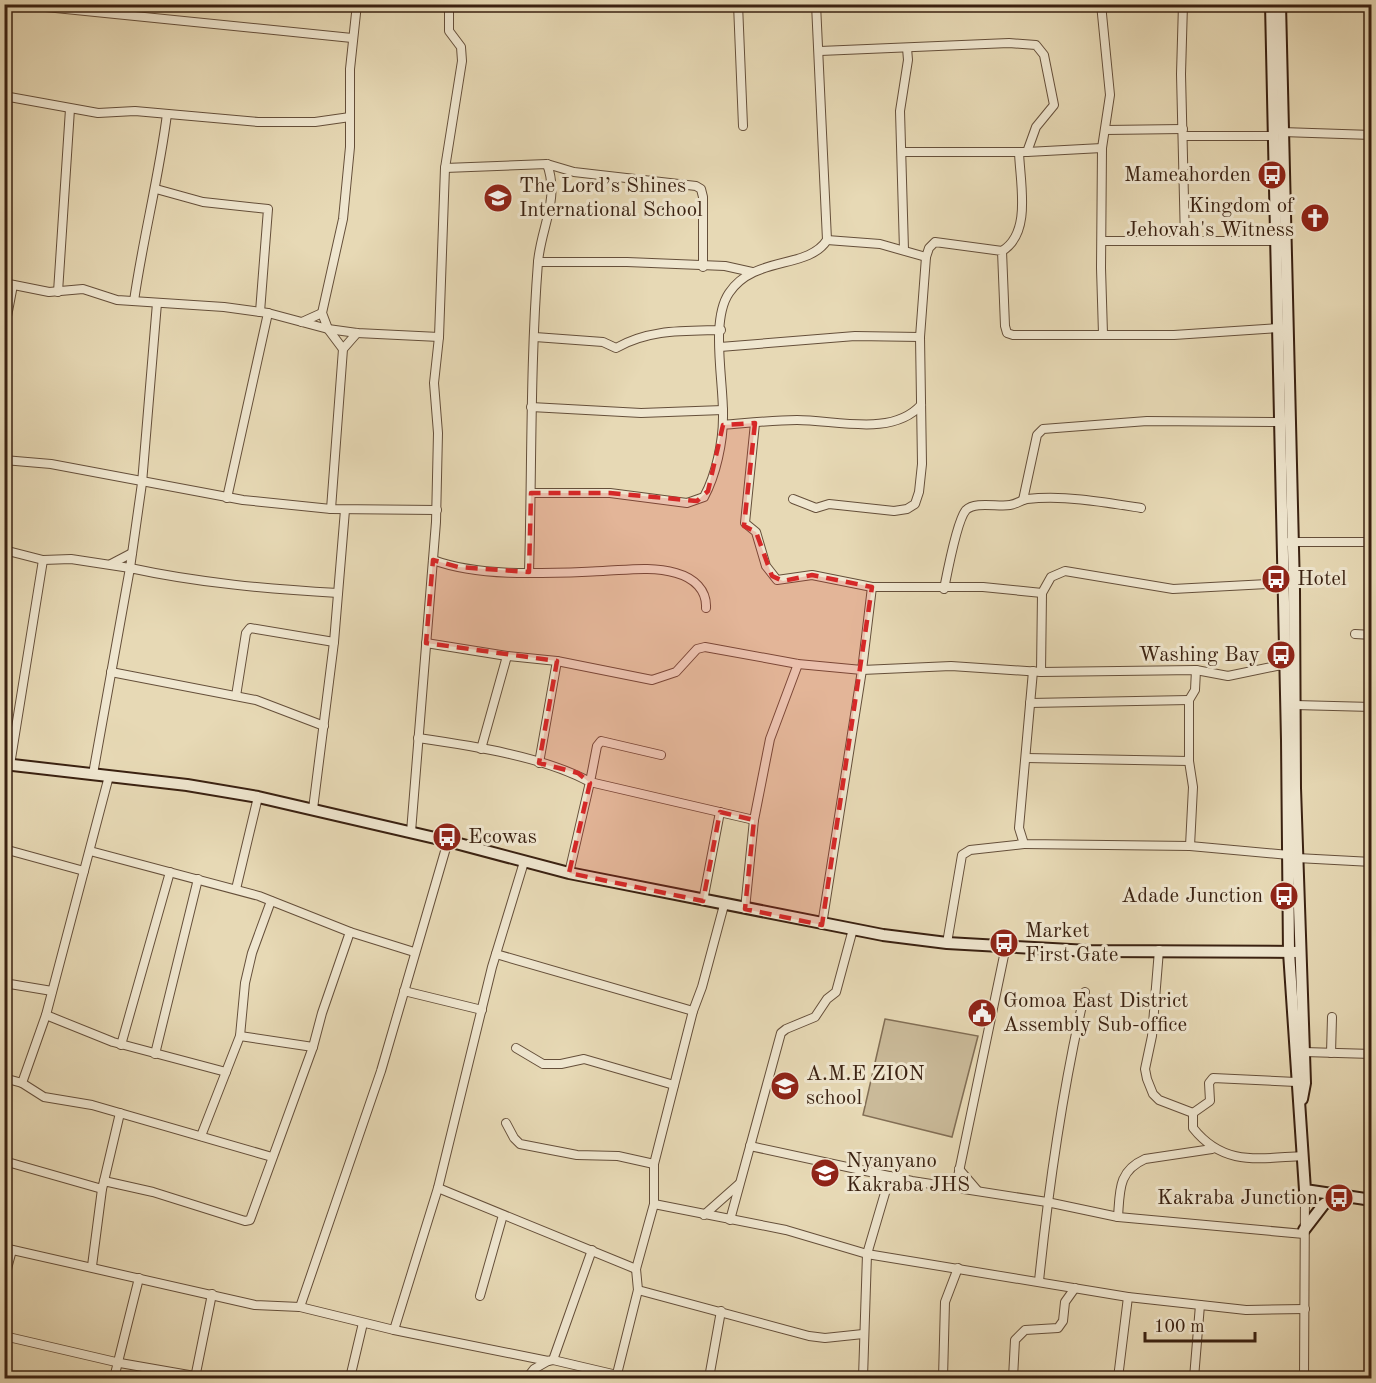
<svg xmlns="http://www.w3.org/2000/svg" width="1376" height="1383" font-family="'Old Standard TT',serif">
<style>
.green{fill:#caba99;stroke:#826e55;stroke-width:1.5}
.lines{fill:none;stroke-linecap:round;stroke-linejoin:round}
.street-casing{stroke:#654f3a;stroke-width:10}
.secondary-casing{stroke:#3a2111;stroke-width:14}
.street{stroke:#efe6cf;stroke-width:8}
.secondary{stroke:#efe6cf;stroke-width:10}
.marked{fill:#d62828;fill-opacity:0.2;stroke:#d62828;stroke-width:4.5;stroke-dasharray:12 8;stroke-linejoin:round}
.labels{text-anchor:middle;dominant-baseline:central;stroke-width:6;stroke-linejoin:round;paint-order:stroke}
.poi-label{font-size:21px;fill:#3a2111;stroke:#efe6cf;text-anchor:start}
</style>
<rect width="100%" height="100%" fill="#e7d9b5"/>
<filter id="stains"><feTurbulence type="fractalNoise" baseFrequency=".00333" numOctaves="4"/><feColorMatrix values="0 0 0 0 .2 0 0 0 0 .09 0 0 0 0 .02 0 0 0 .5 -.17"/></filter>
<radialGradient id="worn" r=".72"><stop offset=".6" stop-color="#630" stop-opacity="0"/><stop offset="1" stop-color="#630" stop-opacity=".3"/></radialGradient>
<path class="green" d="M885,1019L978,1036L952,1137L863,1115Z"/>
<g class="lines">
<g class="street-casing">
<g id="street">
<path d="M16,4L352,38"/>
<path d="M738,4L743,126"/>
<path d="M1101,4L1110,95L1102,148L1101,268L1103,334"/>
<path d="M1183,4L1181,74L1185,241"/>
<path d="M820,51L1009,43L1036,45L1044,55L1054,105L1036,127L1027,152"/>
<path d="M4,96L98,113L135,111L258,122H315L350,117"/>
<path d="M1105,130L1183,129"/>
<path d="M1282,132L1372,135"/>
<path d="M1184,136H1274"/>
<path d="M903,152H1027L1102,148"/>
<path d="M445,168L547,164L574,172L696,186L701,189L703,197V267"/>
<path d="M156,189L203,202L268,209L260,312"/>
<path d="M827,240L880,244L926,257"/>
<path d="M1103,241H1276"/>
<path d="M904,250L900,111L908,60L907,48"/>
<path d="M1002,251C1032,233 1020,183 1019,152"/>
<path d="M538,262H627L725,266L752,272"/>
<path d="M4,283L49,292L83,289L117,300L224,307L268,313L328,329L357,333L439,337"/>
<path d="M58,292L70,109"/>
<path d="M134,301C143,238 159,177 167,114"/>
<path d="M302,322L322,313"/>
<path d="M4,332L13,285"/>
<path d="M535,337L603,342L616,348C649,329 684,331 721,330"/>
<path d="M720,347L855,336L920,337"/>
<path d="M343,349L328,329L322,313L343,219L350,147V69L357,4"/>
<path d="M531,407L641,413L723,410"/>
<path d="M755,423L745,523L756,532L766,566L777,580L812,575L872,587H983L1042,593L1051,577L1065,571L1173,589L1284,583"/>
<path d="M723,425C748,423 773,420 797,420C836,420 892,437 921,405"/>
<path d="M4,460L51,464L243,500L331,509L437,510"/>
<path d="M531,493H610L687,503L704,497C716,475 723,442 723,417C724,383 710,321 729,293C754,255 808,270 827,240L816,4"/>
<path d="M227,498L268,313"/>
<path d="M793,499L816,508L829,504L894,511L907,509L915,504L919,492L922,464L920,337L926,257L929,248L935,242L1002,251L1005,326L1007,333L1013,335H1174L1278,328"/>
<path d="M1023,500L1037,435L1043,429L1147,421L1280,422"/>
<path d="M331,509L343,349L357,333"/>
<path d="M1289,542H1372"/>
<path d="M4,550L43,560L71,559L130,568L142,483L157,303"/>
<path d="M433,560C482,578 550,573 603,571C627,570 652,566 676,573C694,578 707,590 706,608"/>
<path d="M111,564L132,553"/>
<path d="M529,572C532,469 530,365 538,262C541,227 560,199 547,164"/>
<path d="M944,589C947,574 957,520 966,510C975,501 998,507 1010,505C1017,504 1021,500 1027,499C1065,495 1104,502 1141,508"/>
<path d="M1355,634L1372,635"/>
<path d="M426,643L507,656L557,661L652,680L676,672L697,649L705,647L798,664L862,670L951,666L1041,672L1196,670L1228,676L1286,664"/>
<path d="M1033,671L1019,828L1024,844L1190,846L1289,855"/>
<path d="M111,672L256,700L324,726"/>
<path d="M1041,672L1042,593"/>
<path d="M236,696L246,633L250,628L334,642"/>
<path d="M1030,703L1189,700"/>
<path d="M1295,705L1372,707"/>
<path d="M418,738C473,746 542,756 590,782L569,873"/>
<path d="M481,749L507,656"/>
<path d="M661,755L601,741L597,746L590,782L754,820"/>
<path d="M1026,758L1189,761"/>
<path d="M539,763L557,661"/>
<path d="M10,765L43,560"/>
<path d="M93,774L130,568C199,583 268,589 338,593"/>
<path d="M313,809L334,642L345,510"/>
<path d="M411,832L436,522L438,433L434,383L439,337L445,168L462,61L461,47L449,31V4"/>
<path d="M1190,846L1193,787L1189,761V700L1195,690L1196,670"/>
<path d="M4,849L84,871"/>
<path d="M90,851L259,896L350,932L414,952"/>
<path d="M1297,858L1372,862"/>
<path d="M236,889L258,797"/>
<path d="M703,901L720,812"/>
<path d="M745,909L754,820L770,739L798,664"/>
<path d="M822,925L862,670L872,587"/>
<path d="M947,943L962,855L970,850L1024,844"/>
<path d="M1159,950L1152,1036L1145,1069L1147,1079L1153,1094L1159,1100L1193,1113"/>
<path d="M496,954L693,1011"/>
<path d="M4,983L52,991"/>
<path d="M404,991L482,1010"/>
<path d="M46,1015L113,1042L226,1072"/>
<path d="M240,1036L313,1047"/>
<path d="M121,1045L170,872"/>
<path d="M516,1048L543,1064H561L584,1059L674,1085"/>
<path d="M1304,1052L1372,1054"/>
<path d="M1331,1053L1332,1017"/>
<path d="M155,1054L198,879"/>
<path d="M4,1078L22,1083L44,1097L92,1105L272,1157"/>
<path d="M1296,1082L1213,1078L1209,1083L1210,1101L1193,1113V1128C1224,1167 1259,1158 1303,1156"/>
<path d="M22,1083L46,1015L109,776"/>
<path d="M506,1123L514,1138L520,1144L577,1155L618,1156L654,1164"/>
<path d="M201,1136L240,1036L245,983L252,953L271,901"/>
<path d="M750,1146L912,1181L1047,1202L1118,1217L1304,1234"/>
<path d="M4,1161L102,1189L104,1181L153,1192L245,1221L250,1220L313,1047L322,1013L350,932"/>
<path d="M959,1169L977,1190"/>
<path d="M104,1181L120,1113"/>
<path d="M956,1186L1006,946"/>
<path d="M438,1188L636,1269"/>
<path d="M654,1204L786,1230L867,1254L1128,1297L1246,1310L1305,1309"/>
<path d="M704,1215L739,1184"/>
<path d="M1118,1217C1120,1190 1118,1171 1145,1159L1212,1149"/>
<path d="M730,1220L781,1033L786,1029L815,1017L827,999L836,992L853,929"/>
<path d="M4,1248L255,1305L300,1307L394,1330L548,1361L553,1360L617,1375"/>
<path d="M92,1266L102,1189"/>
<path d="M4,1280L12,1250"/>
<path d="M1039,1281C1049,1183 1063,1087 1085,992"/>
<path d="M638,1290L809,1336L825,1338L863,1334"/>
<path d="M480,1296L503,1215"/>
<path d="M300,1307L381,1071L448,841"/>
<path d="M394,1330L438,1188L492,967L524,862"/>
<path d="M4,1336L120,1363L206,1378"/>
<path d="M553,1360L592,1250"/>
<path d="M114,1378L139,1278"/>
<path d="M195,1378L212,1294"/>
<path d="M350,1378L363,1323"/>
<path d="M527,1378L534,1369L548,1361"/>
<path d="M616,1378L638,1290L636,1269L654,1204V1164L693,1011L702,987L724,905"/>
<path d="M709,1378L721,1311"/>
<path d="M863,1378L867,1254L890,1176"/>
<path d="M943,1378L945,1302L958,1268"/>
<path d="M1013,1378L1015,1340L1025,1330L1058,1328L1063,1321L1065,1302L1075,1288"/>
<path d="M1118,1378L1128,1297"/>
<path d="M1194,1378L1200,1305"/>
<path d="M1304,1378L1305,1190"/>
</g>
</g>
<g class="secondary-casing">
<g id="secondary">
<path d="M1271,4L1287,740L1289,952L1305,1190L1372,1200"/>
<path d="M1280,4L1294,590L1295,788L1305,1083L1302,1099"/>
<path d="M4,764L187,785L258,797L448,841L569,873L883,935L947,943L1089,951L1300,952"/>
<path d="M1304,1230L1324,1204L1337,1197"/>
</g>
</g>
<use href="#street" class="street"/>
<use href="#secondary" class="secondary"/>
</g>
<path class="marked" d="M755,423L744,526L756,532L772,576L783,581L812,575L872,587L822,925L745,909L754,820L720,812L703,901L569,873L590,783L578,773L539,763L557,661L426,643L433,560L458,567L529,572L531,493H610L697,501L708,491L723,425Z"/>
<defs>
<g id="bus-disc" transform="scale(1.5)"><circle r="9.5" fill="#8f2418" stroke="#efe6cf"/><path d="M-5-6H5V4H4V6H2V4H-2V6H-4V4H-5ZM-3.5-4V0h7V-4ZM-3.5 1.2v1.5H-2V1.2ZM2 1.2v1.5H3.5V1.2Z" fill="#fff"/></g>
<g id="school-disc" transform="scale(1.5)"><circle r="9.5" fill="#8f2418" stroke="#efe6cf"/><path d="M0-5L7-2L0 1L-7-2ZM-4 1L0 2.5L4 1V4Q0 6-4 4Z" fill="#fff"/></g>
<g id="church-disc" transform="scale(1.5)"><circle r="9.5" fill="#8f2418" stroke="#efe6cf"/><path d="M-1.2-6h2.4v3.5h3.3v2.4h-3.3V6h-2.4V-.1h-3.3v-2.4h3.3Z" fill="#fff"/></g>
<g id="civic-disc" transform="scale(1.5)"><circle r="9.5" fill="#8f2418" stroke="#efe6cf"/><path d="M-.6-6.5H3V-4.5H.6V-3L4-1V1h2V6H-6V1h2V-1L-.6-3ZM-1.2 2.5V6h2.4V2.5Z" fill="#fff"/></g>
</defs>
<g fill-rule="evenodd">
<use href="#bus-disc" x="1272" y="175"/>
<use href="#school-disc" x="498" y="198"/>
<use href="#church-disc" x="1315" y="218"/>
<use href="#bus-disc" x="1276" y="579"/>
<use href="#bus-disc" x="1281" y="655"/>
<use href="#bus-disc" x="447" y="837"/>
<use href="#bus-disc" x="1284" y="896"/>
<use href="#bus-disc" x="1004" y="943"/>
<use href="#civic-disc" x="982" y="1013"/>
<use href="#school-disc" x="785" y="1086"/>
<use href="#school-disc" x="825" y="1173"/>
<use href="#bus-disc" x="1339" y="1198"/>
</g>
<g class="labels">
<g class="poi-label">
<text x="1251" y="175" text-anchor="end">Mameahorden</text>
<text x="519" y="186">The Lord’s Shines<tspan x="519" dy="24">International School</tspan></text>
<text x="1294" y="206" text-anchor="end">Kingdom of<tspan x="1294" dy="24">Jehovah's Witness</tspan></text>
<text x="1297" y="579">Hotel</text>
<text x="1260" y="655" text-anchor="end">Washing Bay</text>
<text x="468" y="837">Ecowas</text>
<text x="1263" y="896" text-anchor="end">Adade Junction</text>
<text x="1025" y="931">Market<tspan x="1025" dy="24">First Gate</tspan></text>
<text x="1003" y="1001">Gomoa East District<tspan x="1003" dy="24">Assembly Sub-office</tspan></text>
<text x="806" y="1074">A.M.E ZION<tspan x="806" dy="24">school</tspan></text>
<text x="846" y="1161">Nyanyano<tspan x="846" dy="24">Kakraba JHS</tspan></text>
<text x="1318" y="1198" text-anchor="end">Kakraba Junction</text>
</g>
</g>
<rect width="1376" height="1383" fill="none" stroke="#e7d9b5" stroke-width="24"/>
<rect x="6" y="6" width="1364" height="1371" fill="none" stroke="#3a2111" stroke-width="3"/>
<rect x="12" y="12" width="1352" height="1359" fill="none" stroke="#3a2111" stroke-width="1.5"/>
<path d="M1145 1332v9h110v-9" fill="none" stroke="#3a2111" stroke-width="3"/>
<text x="1154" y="1332" font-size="18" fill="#3a2111" stroke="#efe6cf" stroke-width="4.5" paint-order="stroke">100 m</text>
<rect width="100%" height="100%" filter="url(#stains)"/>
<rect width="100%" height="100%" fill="url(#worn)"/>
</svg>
